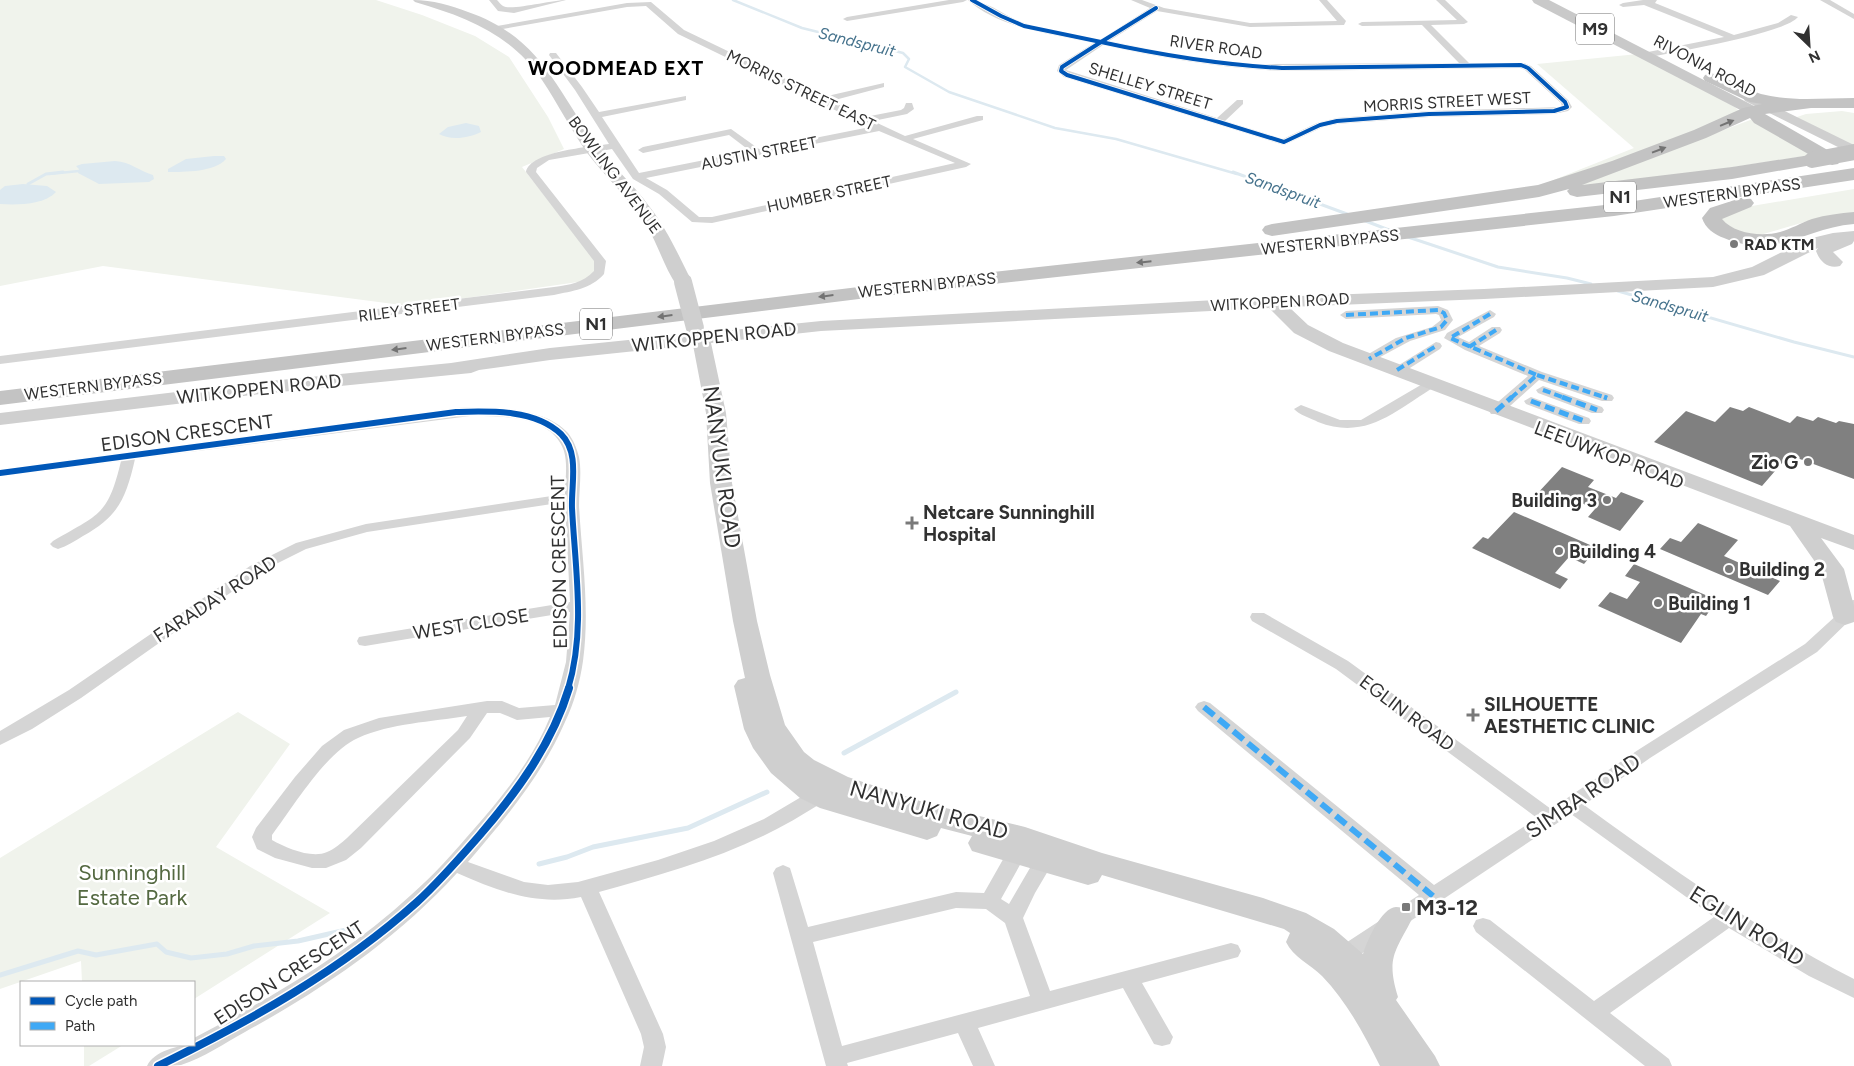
<svg xmlns="http://www.w3.org/2000/svg" width="1854" height="1066" font-family="Figtree,sans-serif">
<style>
.green{fill:#f0f3ec}
.water{fill:#dde9f0}
.lines{fill:none;stroke-linecap:round;stroke-linejoin:round}
.stream-far2{stroke:#dde9f0;stroke-width:2.5}
.stream-far1{stroke:#dde9f0;stroke-width:3}
.stream{stroke:#dde9f0;stroke-width:5}
.building{fill:#808080}
.street{fill:#d5d5d5;fill-rule:evenodd}
.secondary{fill:#cfcfcf;fill-rule:evenodd}
.primary{fill:#c9c9c9;fill-rule:evenodd}
.highway{fill:#c3c3c3;fill-rule:evenodd}
.secondary-bridge{stroke:#cfcfcf;stroke-width:18}
.highway-bridge{stroke:#c3c3c3;stroke-width:16}
.quiet-far2{stroke:#3fa9f5;stroke-width:4;stroke-dasharray:8 4;stroke-linecap:butt}
.quiet-far1{stroke:#3fa9f5;stroke-width:5;stroke-dasharray:10 5;stroke-linecap:butt}
.quiet{stroke:#3fa9f5;stroke-width:6;stroke-dasharray:13 6;stroke-linecap:butt}
.cycleway-far2-casing{stroke:#fff;stroke-width:5.5}
.cycleway-far1-casing{stroke:#fff;stroke-width:9}
.cycleway-casing{stroke:#fff;stroke-width:11}
.cycleway-far2{stroke:#0057b8;stroke-width:4}
.cycleway-far1{stroke:#0057b8;stroke-width:6}
.cycleway{stroke:#0057b8;stroke-width:8}
.oneway{fill:#737373}
.poi-dot{fill:#797979;stroke:#fff;stroke-width:2}
.labels{text-anchor:middle;dominant-baseline:central;stroke-width:5;stroke-linejoin:round;paint-order:stroke}
.far-water-label{font-size:16px;font-style:italic;fill:#45728c;stroke:#fff}
.far-street-label{font-size:16px;fill:#313131;stroke:#fff}
.far-poi-label{font-size:16px;font-weight:bold;fill:#313131;stroke:#fff;text-anchor:start}
.shield{fill:#fff;stroke:#6f6f6f;stroke-width:1}
.shield-label{font-size:18px;font-weight:bold;fill:#313131}
.street-label{font-size:19px;fill:#313131;stroke:#fff}
.poi-label{font-size:19px;font-weight:bold;fill:#313131;stroke:#fff;text-anchor:start}
.far-district-label{font-size:20px;font-weight:bold;letter-spacing:1px;fill:#000;stroke:#fff}
.near-street-label{font-size:22px;fill:#313131;stroke:#fff}
.near-park-label{font-size:22px;fill:#546941;stroke:#fff}
.near-poi-label{font-size:22px;font-weight:bold;fill:#313131;stroke:#fff;text-anchor:start}
</style>
<rect width="100%" height="100%" fill="#fff"/>
<g class="green">
<path d="M0,0H376L422,15L475,36L509,57L548,117L564,149L522,167L601,268L585,281L409,306L103,266L0,286Z"/>
<path d="M1638,54L1735,107L1741,113L1604,167L1541,185L1634,148L1537,64Z"/>
<path d="M1842,111L1854,113V146L1798,119L1797,117L1806,114Z"/>
<path d="M1753,119L1812,155L1714,170L1568,188Z"/>
<path d="M1854,189V214L1822,217L1760,235L1739,233L1715,216L1728,210Z"/>
<path d="M238,712L290,744L216,847L330,913L194,999V982H82L81,961L0,989V858Z"/>
<path d="M84,1045H123L89,1066H84Z"/>
</g>
<g class="water">
<path d="M466,123L479,126L481,132C469,138 451,141 439,134L448,127Z"/>
<path d="M214,156H224L226,159C215,172 185,172 168,172V169L186,159Z"/>
<path d="M115,161C131,162 139,171 153,175L154,179L149,182L99,184L78,173L79,169L76,166L82,164Z"/>
<path d="M23,184L47,186L56,192C44,205 17,205 0,204V190L5,186Z"/>
</g>
<g class="lines">
<g class="stream-far2">
<path d="M733,0L802,28L903,53L909,59L905,67L949,92L1055,128L1116,139L1237,174"/>
<path d="M49,174L79,171"/>
</g>
<g class="stream-far1">
<path d="M1233,172L1347,214"/>
<path d="M28,184L46,174L63,172"/>
<path d="M1363,220L1389,230"/>
<path d="M1408,237L1498,267L1567,278L1591,284"/>
<path d="M1618,291L1794,342L1854,357"/>
</g>
<g class="stream">
<path d="M844,753L956,692"/>
<path d="M539,864L567,857L593,847L688,828L767,792"/>
<path d="M0,975L78,951L96,955L157,944L166,952L191,958L227,954L254,946L298,941L355,928"/>
</g>
</g>
<g class="building">
<path d="M1730,407L1743,411L1749,407L1790,423L1797,416L1813,421L1818,417L1836,423L1839,421L1854,424V479L1789,455L1762,486L1654,442L1686,411L1715,422Z"/>
<path d="M1562,467L1594,480L1588,487L1616,498L1621,492L1644,501L1620,531L1588,517L1595,509L1568,497L1560,506L1535,496Z"/>
<path d="M1514,512L1597,548L1584,564L1569,557L1555,573L1568,579L1560,589L1472,548L1483,537L1488,539Z"/>
<path d="M1698,523L1738,540L1724,556L1780,581L1768,595L1660,549L1670,538L1681,542Z"/>
<path d="M1634,564L1717,600L1706,616L1701,614L1681,643L1598,606L1610,592L1627,599L1640,582L1625,576Z"/>
</g>
<g class="lines">
<g class="street">
<path d="M489,0H497C499,2 500,4 503,6C510,11 552,0 566,0L514,13L498,11Z"/>
<path d="M949,0H967L963,2L847,21L843,19L847,17Z"/>
<path d="M968,0C987,0 1006,17 1024,23C1048,31 1075,34 1100,40L1150,8L1131,0H1142L1164,8L1250,23L1337,21L1319,0H1327L1346,21L1344,25L1250,27L1157,11L1109,41L1188,57L1251,64L1459,63L1422,25L1362,26L1358,24L1362,22L1457,20L1436,0H1445L1468,22L1464,24L1431,25L1469,63H1524L1531,66L1568,100L1572,107L1568,111L1554,114L1429,117L1337,124L1323,127L1284,145L1064,77L1057,71L1059,65L1094,43C1055,35 998,28 968,0ZM1103,45C1162,58 1221,68 1282,71L1520,68L1525,70L1561,103L1562,107L1429,111L1337,118L1317,123L1283,139L1225,121L1243,104V100H1237L1217,118L1066,70Z"/>
<path d="M1643,0H1657L1655,3L1734,35L1778,23L1791,15L1798,17C1784,34 1673,52 1646,58L1642,55L1643,53L1724,37L1644,5L1623,7L1619,5L1623,3Z"/>
<path d="M1820,0H1830L1854,14V19Z"/>
<path d="M651,2L684,30L823,97L884,83V87L831,101L865,117L901,110L904,108L906,103H912L914,109L907,114L873,121L905,136L977,116H983V120L913,139L971,164L966,167L712,223L692,222L659,194L633,179L612,149L549,160L537,168L536,172L606,261L604,274C591,289 572,291 554,295L0,364V356L554,287C569,285 583,283 594,271V261L526,172C530,151 590,147 609,144L575,90L549,55L550,53H556L582,87L599,112L686,96V100L602,117L639,173L750,151L729,135L643,153L638,150L643,147L731,129L759,149L870,127L678,34L646,6L627,7L497,30L493,28L497,26L627,3ZM879,131L955,163L712,217H699L667,190L646,178Z"/>
<path d="M1438,306L1448,310L1453,320L1445,330L1410,341L1369,363L1365,362L1363,359L1365,356L1396,338L1432,327L1441,320L1439,315L1436,314L1346,319L1340,315L1346,311Z"/>
<path d="M1490,310L1496,314L1494,317L1458,337L1469,342L1492,327H1500L1502,330L1500,333L1479,346L1542,372L1612,395L1614,398L1612,401H1602L1539,380L1501,414H1491L1489,411L1491,408L1528,376L1465,350L1444,338L1447,333Z"/>
<path d="M1436,342L1440,343L1442,346L1440,349L1402,373H1392L1391,370Z"/>
<path d="M1431,379L1436,380L1437,383L1436,386C1396,410 1367,441 1318,422C1311,418 1299,415 1294,409L1301,405L1340,420H1361Z"/>
<path d="M1543,386L1602,407L1604,410L1602,413H1592L1538,393L1536,390Z"/>
<path d="M1531,397L1589,418L1591,421L1589,424H1579L1526,404L1524,401Z"/>
<path d="M456,408C490,407 543,406 568,433C573,439 577,449 579,457C582,473 579,490 579,506C582,558 590,609 583,661C580,682 574,703 565,722C542,775 505,819 468,862L524,882L548,885L578,882L658,860L714,841L764,819L818,787L825,785L832,787L834,792L832,797C811,809 790,823 769,833C715,860 656,876 599,892L663,1034L666,1047L662,1066H640L644,1047L641,1034L581,897C536,906 498,891 457,873C397,939 323,989 245,1032C225,1043 203,1058 181,1065C171,1066 157,1066 147,1066C154,1051 178,1045 194,1045V1038C271,998 347,954 411,895C434,875 454,852 474,829C503,796 533,759 550,717L517,720L500,713H487L470,738L361,848L346,860L326,868H312L275,858L257,849L252,837L256,828L295,777L322,746L344,730L379,718L487,701H502L519,708L555,705L566,662L570,612L365,646L359,645L357,641L359,637L365,636L570,602L565,502L367,532L306,549L260,572L81,698L32,729L0,745V731L69,690L250,566L296,543L366,524L565,494C565,480 568,465 564,451C552,415 501,416 470,416L135,459C126,498 119,516 83,536C75,541 67,546 58,549L53,547L50,544L53,541C99,514 108,516 121,461L0,477V469ZM467,716L458,730L347,838C341,843 335,849 327,852C312,859 286,848 272,840V835C293,807 326,752 358,738C391,723 431,722 467,716Z"/>
<path d="M1854,600V616L1817,652L1650,758L1584,805C1671,868 1758,930 1854,979V998L1809,976L1729,928L1610,1013L1669,1059L1672,1066H1645L1476,932L1473,926L1476,920L1483,918L1490,920L1594,1001L1714,917L1571,814L1346,964L1339,966L1332,964L1329,958L1332,952L1419,895L1198,711L1195,707L1198,703L1204,701L1210,703L1434,885L1537,818L1336,669L1252,621L1250,617L1252,613H1264L1348,661L1551,809L1638,750L1805,644L1839,613L1848,601Z"/>
<path d="M1021,838L1028,840L1031,845L1001,899L1009,904L1041,849L1048,847L1055,849L1058,854L1035,893L1023,918L1050,991L1231,943L1238,945L1241,951L1238,957L1142,983L1173,1037L1170,1044L1162,1046L1154,1044L1123,988L978,1028L995,1066H973L958,1033L847,1063L848,1066H826L773,873L776,868L783,865L790,868L808,927L956,892L984,893L1014,840ZM956,908L986,909L1005,923L1030,996L842,1046L813,942Z"/>
</g>
<g class="secondary">
<path d="M413,0C433,0 450,5 468,12C543,38 556,91 599,148C615,169 634,185 649,206C667,229 679,256 692,282L689,286L683,287L677,286C664,267 658,244 646,225C630,198 606,178 588,154C571,130 558,104 542,80C511,34 466,17 415,2Z"/>
<path d="M1750,94L1854,145V155L1745,101L1743,98Z"/>
<path d="M1854,231V241L1852,244L1833,252L1843,262L1840,266C1828,269 1820,262 1816,251L1818,248L1764,275L1713,287L1484,299L1289,307L1308,325L1343,343L1854,535V550L1821,538L1844,569L1854,606V622L1845,625L1836,622L1833,617L1820,569L1790,526L1329,351L1294,333L1269,308L821,331L711,343L726,413L732,483L757,621L770,675L785,725L804,752L814,760L848,777L929,804L1025,827L1102,853L1263,898L1306,913L1334,929L1363,954C1367,941 1381,908 1396,907C1400,907 1404,909 1408,911L1412,919C1395,952 1386,958 1398,997L1396,1000L1435,1056L1440,1066H1380C1364,1034 1347,1002 1322,976C1310,964 1293,957 1286,942L1290,933L1284,929L1102,875L1098,882L1088,885L982,854L972,851L968,843L972,836L941,828L937,836L927,840L820,808L800,798L771,773L753,748L744,729L734,686L738,680L745,678L733,621L710,483L706,413L693,345L550,360L479,370L471,373L260,394L0,425V413L260,382L451,363L550,348L687,334L689,331L696,329L704,333L821,321L1274,297L1484,289L1713,277L1752,267L1808,239L1833,233Z"/>
</g>
<path class="primary" d="M1532,0H1549L1758,108L1761,111L1758,114H1748L1534,3Z"/>
<g class="highway">
<path d="M1711,73C1729,78 1744,89 1761,94C1792,102 1822,98 1854,98V108H1811L1765,114L1838,156L1841,160L1838,164L1832,165L1820,161L1818,164L1812,165L1732,179L1577,197L1570,195L1567,191L1569,189L1539,197L1272,236L1265,234L1262,230L1265,226L1272,224L1538,185L1612,161L1694,130L1743,108L1762,104L1750,102L1705,81L1703,78L1705,75ZM1750,118L1754,123L1810,155L1732,167L1582,185L1706,138Z"/>
<path d="M1854,168V180L1614,216L875,297L0,405V391L875,285L1614,204Z"/>
<path d="M1744,197L1751,199L1754,203L1751,207L1722,219C1734,234 1762,237 1780,232C1791,229 1801,223 1812,219C1826,215 1840,213 1854,212V224C1804,228 1777,260 1724,238C1715,235 1705,228 1702,218L1710,208Z"/>
</g>
<path class="secondary-bridge" d="M683,282L695,328"/>
<path class="highway-bridge" d="M1812,160L1854,152"/>
<g class="quiet-far2">
<path d="M1490,314L1450,338L1537,375L1511,398"/>
<path d="M1346,315L1438,310L1444,313L1447,320L1441,327L1406,338L1369,359"/>
<path d="M1469,347L1496,330"/>
<path d="M1397,370L1436,346"/>
<path d="M1537,375L1607,398"/>
<path d="M1543,390L1565,398"/>
</g>
<g class="quiet-far1">
<path d="M1562,397L1597,410"/>
<path d="M1604,397L1607,398"/>
<path d="M1531,401L1584,421"/>
<path d="M1496,411L1512,397"/>
</g>
<path class="quiet" d="M1204,707L1433,896"/>
<g class="cycleway-far2-casing">
<g id="cycleway-far2">
<path d="M972,0L1001,16L1024,26L1101,42"/>
<path d="M1101,42C1161,55 1221,65 1282,68L1521,65L1528,68L1565,102L1567,107L1554,111L1429,114L1337,121L1320,125L1284,142L1067,75L1061,71L1062,67Z"/>
<path d="M1101,42L1156,8"/>
</g>
</g>
<g class="cycleway-far1-casing">
<path id="cycleway-far1" d="M0,473L456,412C490,411 535,409 561,434C580,453 571,484 572,508C575,568 586,630 568,689"/>
</g>
<g class="cycleway-casing">
<path id="cycleway" d="M158,1066C250,1021 340,971 417,902C439,882 459,859 479,836C517,792 552,744 569,688"/>
</g>
<use href="#cycleway-far2" class="cycleway-far2"/>
<use href="#cycleway-far1" class="cycleway-far1"/>
<use href="#cycleway" class="cycleway"/>
</g>
<defs><path id="oneway-solid" d="M-6-.8H1V-3.2L6.5 0L1 3.2V.8H-6Z" transform="scale(1.25)"/></defs>
<g class="oneway">
<use href="#oneway-solid" transform="translate(1727 123) rotate(-22)"/>
<use href="#oneway-solid" transform="translate(1659 150) rotate(-21)"/>
<use href="#oneway-solid" transform="translate(1144 262) rotate(174)"/>
<use href="#oneway-solid" transform="translate(826 296) rotate(173)"/>
<use href="#oneway-solid" transform="translate(665 316) rotate(173)"/>
<use href="#oneway-solid" transform="translate(399 349) rotate(173)"/>
</g>
<g class="poi-dot">
<circle cx="1734" cy="244" r="5"/>
<circle cx="1808" cy="462" r="5"/>
<circle cx="1607" cy="500" r="5"/>
<path d="M909.5 515.5h5v5h5v5h-5v5h-5v-5h-5v-5h5z"/>
<circle cx="1559" cy="551" r="5"/>
<circle cx="1729" cy="569" r="5"/>
<circle cx="1658" cy="603" r="5"/>
<path d="M1470.5 707.5h5v5h5v5h-5v5h-5v-5h-5v-5h5z"/>
<rect x="1401" y="902" width="10" height="10" rx="2.5"/>
</g>
<g class="labels">
<g class="far-water-label">
<text transform="translate(857 42) rotate(14)">Sandspruit</text>
<text transform="translate(1283 190) rotate(20)">Sandspruit</text>
<text transform="translate(1670 306) rotate(16)">Sandspruit</text>
</g>
<g class="far-street-label">
<text transform="translate(1216 47) rotate(8)">RIVER ROAD</text>
<text transform="translate(1705 66) rotate(28)">RIVONIA ROAD</text>
<text transform="translate(1150 86) rotate(17)">SHELLEY STREET</text>
<text transform="translate(801 90) rotate(26)">MORRIS STREET EAST</text>
<text transform="translate(1447 102) rotate(-3)">MORRIS STREET WEST</text>
<text transform="translate(759 153) rotate(-11)">AUSTIN STREET</text>
<text transform="translate(615 175) rotate(53)">BOWLING AVENUE</text>
<text transform="translate(1732 193) rotate(-8)">WESTERN BYPASS</text>
<text transform="translate(829 194) rotate(-12)">HUMBER STREET</text>
<text transform="translate(1330 242) rotate(-6)">WESTERN BYPASS</text>
<text transform="translate(927 285) rotate(-6)">WESTERN BYPASS</text>
<text transform="translate(1280 302) rotate(-3)">WITKOPPEN ROAD</text>
<text transform="translate(409 310) rotate(-7)">RILEY STREET</text>
<text transform="translate(495 337) rotate(-7)">WESTERN BYPASS</text>
<text transform="translate(93 386) rotate(-7)">WESTERN BYPASS</text>
</g>
<g class="far-poi-label">
<text x="1744" y="244">RAD KTM</text>
</g>
<g class="shield">
<rect x="1576" y="13.5" width="38" height="31" rx="4"/>
<rect x="1604" y="181.5" width="32" height="31" rx="4"/>
<rect x="580" y="308.5" width="32" height="31" rx="4"/>
</g>
<g class="shield-label">
<text x="1595" y="29">M9</text>
<text x="1620" y="197">N1</text>
<text x="596" y="324">N1</text>
</g>
<g class="street-label">
<text transform="translate(714 337) rotate(-6)">WITKOPPEN ROAD</text>
<text transform="translate(259 389) rotate(-6)">WITKOPPEN ROAD</text>
<text transform="translate(187 433) rotate(-8)">EDISON CRESCENT</text>
<text transform="translate(1609 455) rotate(21)">LEEUWKOP ROAD</text>
<text transform="translate(559 562) rotate(-91)">EDISON CRESCENT</text>
<text transform="translate(215 599) rotate(-33)">FARADAY ROAD</text>
<text transform="translate(471 624) rotate(-9)">WEST CLOSE</text>
<text transform="translate(1407 713) rotate(37)">EGLIN ROAD</text>
<text transform="translate(289 973) rotate(-33)">EDISON CRESCENT</text>
</g>
<g class="poi-label">
<text x="1798" y="462" text-anchor="end">Zio G</text>
<text x="1597" y="500" text-anchor="end">Building 3</text>
<text x="923" y="512">Netcare Sunninghill<tspan x="923" dy="22">Hospital</tspan></text>
<text x="1569" y="551">Building 4</text>
<text x="1739" y="569">Building 2</text>
<text x="1668" y="603">Building 1</text>
<text x="1484" y="704">SILHOUETTE<tspan x="1484" dy="22">AESTHETIC CLINIC</tspan></text>
</g>
<g class="far-district-label">
<text x="616" y="68">WOODMEAD EXT</text>
</g>
<g class="near-street-label">
<text transform="translate(722 467) rotate(82)">NANYUKI ROAD</text>
<text transform="translate(1583 796) rotate(-34)">SIMBA ROAD</text>
<text transform="translate(929 810) rotate(16)">NANYUKI ROAD</text>
<text transform="translate(1747 926) rotate(32)">EGLIN ROAD</text>
</g>
<g class="near-park-label">
<text x="132" y="872">Sunninghill<tspan x="132" dy="25">Estate Park</tspan></text>
</g>
<g class="near-poi-label">
<text x="1416" y="907">M3-12</text>
</g>
</g>
<rect x="20" y="981" width="175" height="65" fill="#ffffff" stroke="#adadad"/>
<rect x="30" y="997" width="25" height="8" fill="#0057b8" stroke="#adadad"/>
<text x="65" y="1006" font-size="15" fill="#313131">Cycle path</text>
<rect x="30" y="1022" width="25" height="8" fill="#3fa9f5" stroke="#adadad"/>
<text x="65" y="1031" font-size="15" fill="#313131">Path</text>
<g transform="translate(1809 45) rotate(155)" stroke="#ffffff" stroke-width="4" paint-order="stroke">
<path d="M0-4L9 19L0 12L-9 19Z" fill="#313131"/>
<text y="-8" font-size="14" font-weight="bold" text-anchor="middle" fill="#313131">N</text>
</g>
</svg>
